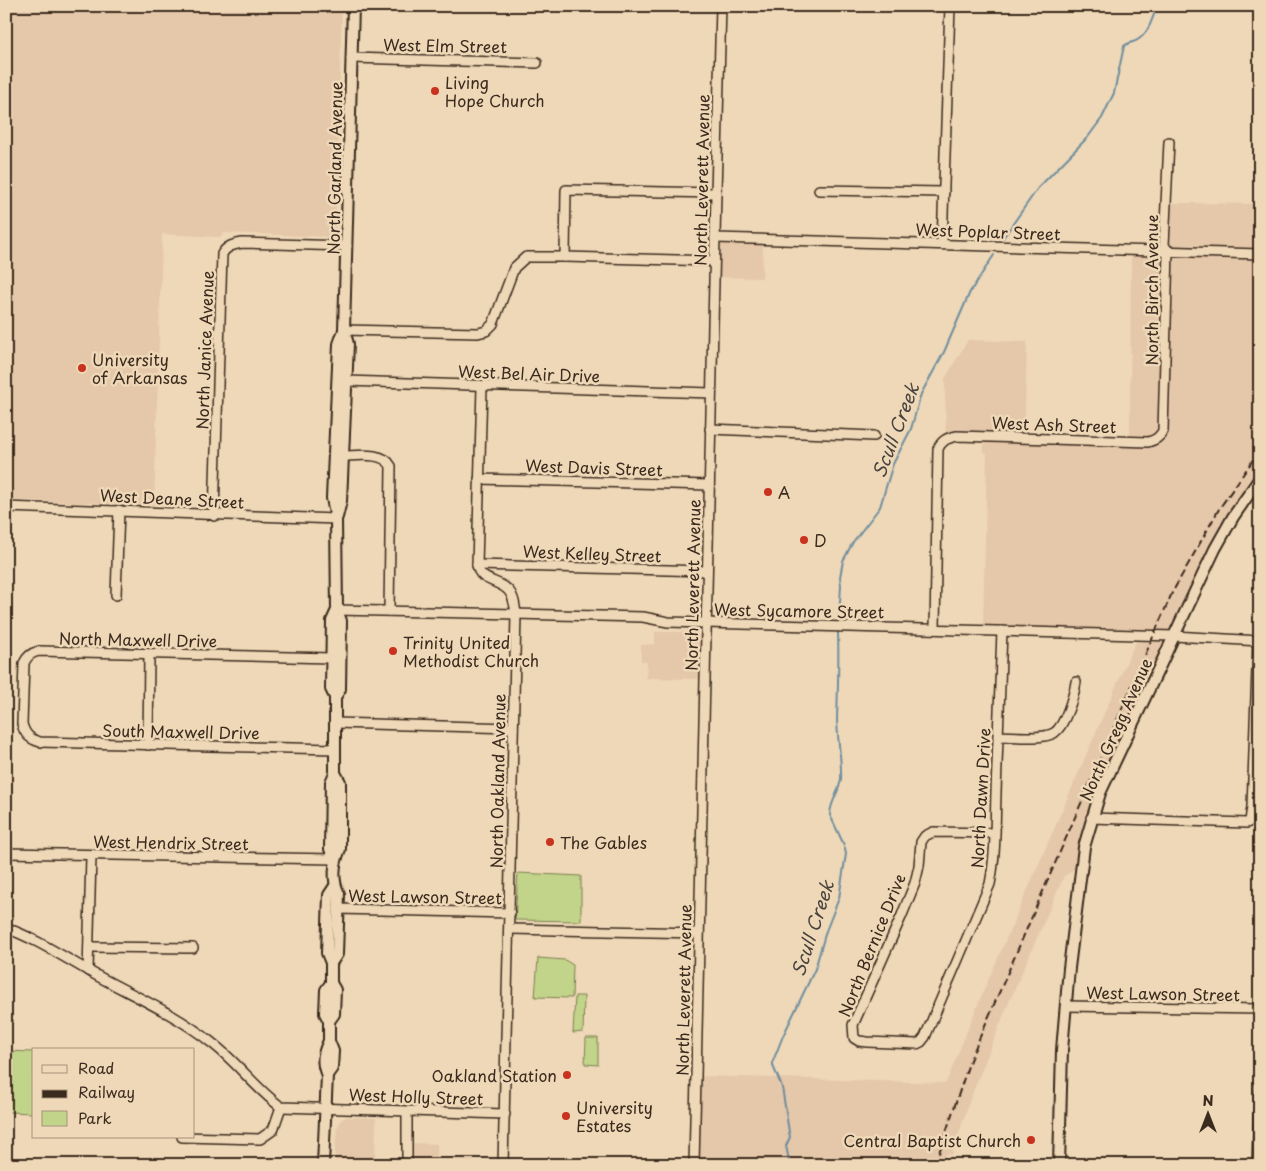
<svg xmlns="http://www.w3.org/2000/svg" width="1266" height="1171" font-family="'Playpen Sans',sans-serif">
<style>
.built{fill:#e5c7a9}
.green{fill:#c1d489;stroke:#7e7f54}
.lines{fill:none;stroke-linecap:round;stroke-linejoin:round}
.stream{stroke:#718e9f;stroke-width:2}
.minor-casing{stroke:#3b2a1e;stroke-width:12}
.major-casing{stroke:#3b2a1e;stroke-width:14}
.minor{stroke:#eed8b7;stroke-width:9}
.major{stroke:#eed8b7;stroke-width:10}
.rail{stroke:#3b2a1e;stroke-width:2;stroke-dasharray:8 4;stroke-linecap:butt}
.poi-dot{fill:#c8321e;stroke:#eed8b7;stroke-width:2}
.labels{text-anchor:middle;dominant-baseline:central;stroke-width:5;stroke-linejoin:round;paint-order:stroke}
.street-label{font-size:16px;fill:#3b2a1e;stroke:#eed8b7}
.poi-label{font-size:16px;fill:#3b2a1e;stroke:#eed8b7;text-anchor:start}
.water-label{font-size:18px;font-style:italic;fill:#48433e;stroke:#eed8b7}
</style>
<rect width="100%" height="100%" fill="#eed8b7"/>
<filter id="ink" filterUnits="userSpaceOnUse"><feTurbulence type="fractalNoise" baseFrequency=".02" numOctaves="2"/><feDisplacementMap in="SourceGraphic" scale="10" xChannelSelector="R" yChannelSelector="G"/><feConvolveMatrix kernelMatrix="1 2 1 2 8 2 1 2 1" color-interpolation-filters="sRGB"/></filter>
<g filter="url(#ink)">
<g class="built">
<path d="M6,6H342L335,237L224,233L221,237L162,234L154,505L6,500Z"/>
<path d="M1172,203L1260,204V478L1247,496L1100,793L1081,865L1064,876L1006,1009L969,1102L952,1155L946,1154L943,1165H698L700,1076L946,1083L981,997L1138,636L983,630L987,453L984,452V437L946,439L945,379L968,340L1027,342L1024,438L1148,442L1159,437L1130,438L1131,254H1164Z"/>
<path d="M715,238L763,239L762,278L714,277Z"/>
<path d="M655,632H695L700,635L699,679L646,678L647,662L641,661V645L655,644Z"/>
<path d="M346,1117L376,1118L375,1165H334L337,1129L341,1120Z"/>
<path d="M407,1143L437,1144V1160H474V1165H407Z"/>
</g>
<g class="green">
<path d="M518,873L581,876V921L515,920Z"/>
<path d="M538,958L565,960L573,965L572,998L535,997Z"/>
<path d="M575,996H584L583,1032L573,1033Z"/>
<path d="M586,1038H598V1065L585,1064Z"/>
<path d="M6,1051L34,1052V1113L6,1112Z"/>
</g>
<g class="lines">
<g class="stream">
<path d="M1003,238L1038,188L1088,137L1102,118L1114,93L1124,46C1128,42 1134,43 1139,39C1148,33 1154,17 1156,6"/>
<path d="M839,619L841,585L840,577L843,561L853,542L880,507L893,464L911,429L921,394L944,352L970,292L994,255"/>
<path d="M790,1165L786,1146L790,1137L789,1132L782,1087L773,1066V1061L783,1036L815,969L826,931L839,898L846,854L844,845L830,815C830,802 839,793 841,779C842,759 837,738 837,718C838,690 839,661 838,633"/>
</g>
<g class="minor-casing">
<g id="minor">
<path d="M351,58L537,63"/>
<path d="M819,190L944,192"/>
<path d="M715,238L1260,254"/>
<path d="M942,244L950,6"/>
<path d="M565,257L566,190L716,193"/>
<path d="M344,330L478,333L486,331L493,324L514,268L526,257H565L714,261"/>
<path d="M346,381L711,393"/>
<path d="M482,387L477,565C480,583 499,579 509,591C514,597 515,606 516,614L503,1165"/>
<path d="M710,429L874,436"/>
<path d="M342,456C357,456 383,451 391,466L389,611"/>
<path d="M479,479L709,485"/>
<path d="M6,507L336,519"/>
<path d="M214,516L222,254C227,246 232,245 242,243L347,246"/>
<path d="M477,565L707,571"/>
<path d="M116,595L119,510"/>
<path d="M337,610L643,617L668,622L1174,636L1260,641"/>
<path d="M935,629L938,449C942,440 947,438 957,436L1148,442C1155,440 1159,438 1163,431L1168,251L1164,245L1169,142"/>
<path d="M331,658L39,651C31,653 27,656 24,663L22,724C25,735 30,739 40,742L335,749"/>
<path d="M335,723L513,728"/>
<path d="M998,736C1013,736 1041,740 1054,733C1065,726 1074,695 1076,682"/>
<path d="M148,745L149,655"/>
<path d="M1091,818L1247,823L1250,821L1252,807L1258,641"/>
<path d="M995,833L933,832L925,836L921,842L919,866L915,883L902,915L853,1025L854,1038L859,1041L867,1042L917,1044L921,1042L925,1037L990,884C996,854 995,823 996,792C998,738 1000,685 1002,631"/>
<path d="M6,853L335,859"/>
<path d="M338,909L510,913"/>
<path d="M6,928C37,939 65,958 94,974C134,996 176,1014 212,1043C237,1062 256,1089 281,1107L505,1114"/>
<path d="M510,929L699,933"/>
<path d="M89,947L193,948"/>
<path d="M88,971L91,856"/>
<path d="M1066,1006L1260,1009"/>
<path d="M182,1137L260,1139L273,1130L281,1107"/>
<path d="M407,1165V1112"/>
<path d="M694,1165L716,193L721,6"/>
<path d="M1257,1165L1260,1079"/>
</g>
</g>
<g class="major-casing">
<g id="major">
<path d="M337,517L341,501L348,344L344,330"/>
<path d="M335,697L340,689L341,621L337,610L336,519L332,498L339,344L344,330L353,6"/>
<path d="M335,859L330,849L331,782L335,773V697L331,689L332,621L337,610"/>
<path d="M331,963L337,954L339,894C332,880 334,863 340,849V782L335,773"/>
<path d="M329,1021L334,1014L335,990L331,983V963L327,953L329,895L335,886"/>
<path d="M327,1075L332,1068L333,1051L329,1041V1021L325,1013L326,990L331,983"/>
<path d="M323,1165L327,1075C321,1063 323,1053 329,1041"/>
<path d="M1059,1165L1062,1050L1069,968L1084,847L1100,793L1215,549L1233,517L1260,478"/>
</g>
</g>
<use href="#minor" class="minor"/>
<use href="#major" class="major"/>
<path class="rail" d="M935,1165L970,1060L1172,593L1219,509L1260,450"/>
</g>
</g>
<g class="poi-dot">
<circle cx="435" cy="91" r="5"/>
<circle cx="82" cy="368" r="5"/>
<circle cx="768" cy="492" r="5"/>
<circle cx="804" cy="540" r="5"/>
<circle cx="393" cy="651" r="5"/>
<circle cx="550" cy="842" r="5"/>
<circle cx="567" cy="1075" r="5"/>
<circle cx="566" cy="1116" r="5"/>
<circle cx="1031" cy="1140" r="5"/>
</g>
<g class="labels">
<g class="street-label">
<text transform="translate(445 45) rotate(1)">West Elm Street</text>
<text transform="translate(334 168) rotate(-89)">North Garland Avenue</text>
<text transform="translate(701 180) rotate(-89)">North Leverett Avenue</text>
<text transform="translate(988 231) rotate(2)">West Poplar Street</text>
<text transform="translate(1151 290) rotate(-90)">North Birch Avenue</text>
<text transform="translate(204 350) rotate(-88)">North Janice Avenue</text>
<text transform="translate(529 373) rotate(2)">West Bel Air Drive</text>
<text transform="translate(1054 424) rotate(2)">West Ash Street</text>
<text transform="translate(594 467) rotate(2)">West Davis Street</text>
<text transform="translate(172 498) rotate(3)">West Deane Street</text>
<text transform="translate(592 553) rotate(2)">West Kelley Street</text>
<text transform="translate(692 585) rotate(-89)">North Leverett Avenue</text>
<text transform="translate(799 610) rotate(1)">West Sycamore Street</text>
<text transform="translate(138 639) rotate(1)">North Maxwell Drive</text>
<text transform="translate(1115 729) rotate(-66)">North Gregg Avenue</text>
<text transform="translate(181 731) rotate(1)">South Maxwell Drive</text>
<text transform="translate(497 781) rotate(-89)">North Oakland Avenue</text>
<text transform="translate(980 798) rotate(-87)">North Dawn Drive</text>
<text transform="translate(171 842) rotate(1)">West Hendrix Street</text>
<text transform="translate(425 896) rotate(1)">West Lawson Street</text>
<text transform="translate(871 945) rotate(-68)">North Bernice Drive</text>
<text transform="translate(683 990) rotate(-89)">North Leverett Avenue</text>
<text transform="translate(1163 993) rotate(1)">West Lawson Street</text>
<text transform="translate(416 1096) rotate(2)">West Holly Street</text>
</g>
<g class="poi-label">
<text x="445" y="82">Living<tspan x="445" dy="18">Hope Church</tspan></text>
<text x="92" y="359">University<tspan x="92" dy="18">of Arkansas</tspan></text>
<text x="778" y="492">A</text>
<text x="814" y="540">D</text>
<text x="403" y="642">Trinity United<tspan x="403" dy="18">Methodist Church</tspan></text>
<text x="560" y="842">The Gables</text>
<text x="557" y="1075" text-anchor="end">Oakland Station</text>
<text x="576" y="1107">University<tspan x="576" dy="18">Estates</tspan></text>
<text x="1021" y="1140" text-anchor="end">Central Baptist Church</text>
</g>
<g class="water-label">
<text transform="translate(895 430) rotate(-69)">Scull Creek</text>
<text transform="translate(812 928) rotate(-72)">Scull Creek</text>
</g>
</g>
<rect width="1266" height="1171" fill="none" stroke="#eed8b7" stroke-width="25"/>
<rect x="12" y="12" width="1241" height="1146" fill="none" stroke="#3b2a1e" stroke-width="2" filter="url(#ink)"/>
<rect x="32" y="1048" width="162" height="90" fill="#eed8b7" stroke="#a6927a"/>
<rect x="42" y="1065" width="25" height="8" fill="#eed8b7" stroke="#a6927a"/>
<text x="78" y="1074" font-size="15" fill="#3b2a1e">Road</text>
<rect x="42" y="1090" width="25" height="8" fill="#3b2a1e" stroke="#a6927a"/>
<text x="78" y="1098" font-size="15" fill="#3b2a1e">Railway</text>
<rect x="42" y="1111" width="25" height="15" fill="#c1d489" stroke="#a6927a"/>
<text x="78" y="1124" font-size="15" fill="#3b2a1e">Park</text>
<g transform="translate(1208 1114)" stroke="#eed8b7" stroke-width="4" paint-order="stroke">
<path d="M0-4L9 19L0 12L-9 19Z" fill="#3b2a1e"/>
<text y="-8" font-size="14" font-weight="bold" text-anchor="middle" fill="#3b2a1e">N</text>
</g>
</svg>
